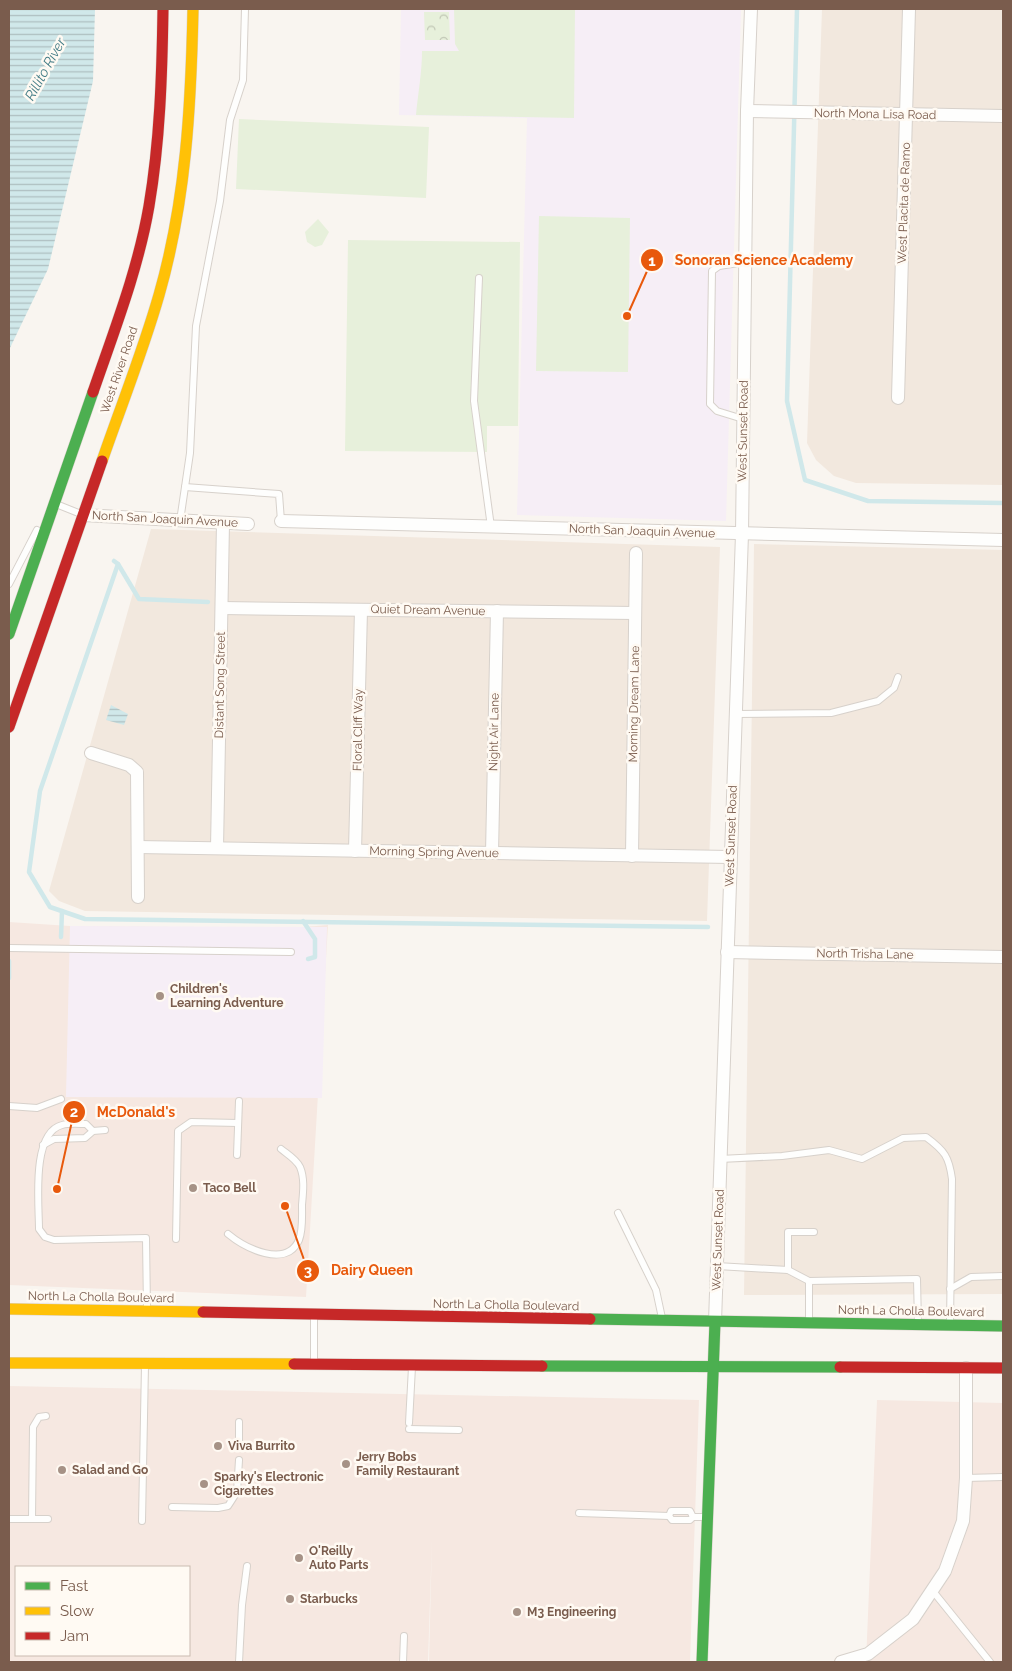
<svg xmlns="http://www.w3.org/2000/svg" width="1012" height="1671" font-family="Raleway,sans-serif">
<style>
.residential{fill:#f2e8de}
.commercial{fill:#f6e8e1;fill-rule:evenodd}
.education{fill:#f6eef6}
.grass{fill:#e7f0db}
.park{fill:url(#park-crowns)}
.water{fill:url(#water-rules)}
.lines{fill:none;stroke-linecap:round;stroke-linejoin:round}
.stream{stroke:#d0e8ea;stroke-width:4.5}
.lane-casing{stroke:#d7d1cb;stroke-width:8}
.street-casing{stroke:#d7d1cb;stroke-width:14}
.fast-casing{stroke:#d9d2cb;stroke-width:12}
.slow-casing{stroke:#d9d2cb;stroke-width:12}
.jam-casing{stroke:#d9d2cb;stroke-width:12}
.lane{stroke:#fefefd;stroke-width:6}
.street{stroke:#fefefd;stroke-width:12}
.fast{stroke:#4caf50;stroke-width:11}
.slow{stroke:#ffc107;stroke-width:11}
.jam{stroke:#c62828;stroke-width:11}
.poi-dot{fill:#a69286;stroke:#fffaf3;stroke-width:2}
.labels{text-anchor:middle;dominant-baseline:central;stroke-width:5;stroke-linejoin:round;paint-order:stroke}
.street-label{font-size:12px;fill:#7a5c4d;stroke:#fffaf3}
.poi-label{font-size:12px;font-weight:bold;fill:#7a5c4d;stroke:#fffaf3;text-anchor:start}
.water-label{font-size:14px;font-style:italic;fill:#437c86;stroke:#fffaf3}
.leader{fill:none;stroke:#e8590c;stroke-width:2}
.callout-dot{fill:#e8590c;stroke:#fffaf3;stroke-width:2}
.mark-label{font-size:15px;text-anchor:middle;font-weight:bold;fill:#fff}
.callout-label{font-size:14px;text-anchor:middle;font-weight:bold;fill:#e8590c;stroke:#fffaf3;stroke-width:5;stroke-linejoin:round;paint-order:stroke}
</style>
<defs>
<pattern id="park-crowns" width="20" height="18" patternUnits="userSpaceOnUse" patternTransform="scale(1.25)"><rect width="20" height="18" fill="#e7f0db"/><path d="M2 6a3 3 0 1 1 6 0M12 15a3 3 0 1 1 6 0" fill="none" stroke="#c0c6b4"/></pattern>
<pattern id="water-rules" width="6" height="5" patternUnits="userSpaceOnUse" patternTransform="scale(1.25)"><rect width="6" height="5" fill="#d0e8ea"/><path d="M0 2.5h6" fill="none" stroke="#aebfc0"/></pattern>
</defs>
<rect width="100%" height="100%" fill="#f9f5f0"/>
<g class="residential">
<path d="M822,9H1003V485L856,483L834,476L816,460L807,443Z"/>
<path d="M151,529L720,547L707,921L85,911L59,901L49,891Z"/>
<path d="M754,544L1003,550V1294L744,1295Z"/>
</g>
<g class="commercial">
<path d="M9,922L70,926L292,928L328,925L306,1297L9,1285Z"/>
<path d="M9,1386L699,1400L690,1662H429L432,1539L428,1662H9ZM16,1567H189V1655H16Z"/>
<path d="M877,1400L1003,1403V1662H866Z"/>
</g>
<g class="education">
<path d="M401,9H741L726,521L517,515L527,118L399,115Z"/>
<path d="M70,926L327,927L322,1098L66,1097Z"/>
</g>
<g class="grass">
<path d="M454,9H575L574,118L416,115C418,93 422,73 422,51H459L455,44Z"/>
<path d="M239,119L429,127L426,198L236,189Z"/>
<path d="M539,216L630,218L628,372L536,371Z"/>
<path d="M318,219L329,232L322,245L315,247L307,242L305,232Z"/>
<path d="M348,240L520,242L518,426H487V452L345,451Z"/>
</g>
<path class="park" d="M424,12H449L450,40H425Z"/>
<g class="water">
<path d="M9,9H95L93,81L48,269L9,350Z"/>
<path d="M111,705L128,714L124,725L106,720Z"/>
</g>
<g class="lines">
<g class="stream">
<path d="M797,9L787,401L805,480L868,501L1003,503"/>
<path d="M114,561L118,564L40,791L29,872L50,907L85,919L708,927"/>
<path d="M118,564L139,599L208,602"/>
<path d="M303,921L315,939V957L308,959"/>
<path d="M61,937L62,911"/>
<path d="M9,978V961"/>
</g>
<g class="lane-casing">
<g id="lane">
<path d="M479,278L474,401L491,527"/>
<path d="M743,419L717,411L710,404L712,271L719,266L745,262"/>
<path d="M185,487L279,494L281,521"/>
<path d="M56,504L81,514"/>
<path d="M180,521L190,453L196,326L220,201L230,120L243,80L245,9"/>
<path d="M9,584L37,530"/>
<path d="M735,714L831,713L878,701L894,688L898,677"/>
<path d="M9,948L291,952"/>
<path d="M9,1106L37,1108L61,1099"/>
<path d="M93,1131L86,1124C79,1124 69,1123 62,1125C31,1133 39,1204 39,1229L45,1237L54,1240L146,1238L147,1309"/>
<path d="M43,1145L54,1139L85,1138L93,1131L105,1130"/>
<path d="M237,1155L239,1101"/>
<path d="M720,1159L782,1156L829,1150L862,1159L903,1138L926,1137C945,1151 949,1157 952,1179L950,1323"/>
<path d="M618,1213L656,1290L662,1318"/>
<path d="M228,1234C245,1248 286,1269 299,1240C303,1230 302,1216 302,1205C303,1193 305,1179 300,1167C296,1159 287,1154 281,1149"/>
<path d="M176,1239L178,1131L191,1122L238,1123"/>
<path d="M717,1266L788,1270"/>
<path d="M809,1281L788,1270V1232H814"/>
<path d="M950,1289L971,1277L1003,1276"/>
<path d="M809,1320V1281L917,1279L918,1324"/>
<path d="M314,1362V1317"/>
<path d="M409,1423L412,1367"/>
<path d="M409,1429L459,1430"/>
<path d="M239,1444V1422"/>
<path d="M966,1478L1003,1477"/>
<path d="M172,1507L218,1508L228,1506L237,1492L239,1460"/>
<path d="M579,1513L669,1516"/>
<path d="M693,1517L690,1511H671L669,1516L672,1520H690L693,1517H706"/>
<path d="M9,1519H48"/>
<path d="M32,1519L33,1427L39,1417L46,1416"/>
<path d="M142,1521L145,1365"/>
<path d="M932,1590L990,1662"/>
<path d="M239,1662L242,1605L247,1566"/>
<path d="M403,1662L404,1636"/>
</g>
</g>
<g class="street-casing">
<g id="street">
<path d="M747,111L1003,116"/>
<path d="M898,398L909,9"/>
<path d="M83,515L248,524"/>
<path d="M281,521L1003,540"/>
<path d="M222,608L635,613"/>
<path d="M91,753L129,765L137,772L138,897"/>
<path d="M138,847L730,857"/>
<path d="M217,848L223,523"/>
<path d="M355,851L361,610"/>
<path d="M492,853L497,611"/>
<path d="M632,856L636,553"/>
<path d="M727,952L1003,957"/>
<path d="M715,1322L742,534L747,111L751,9"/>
<path d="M841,1662L868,1654L913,1619L945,1571L963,1521L966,1478V1368"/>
</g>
</g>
<g class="fast-casing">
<g id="fast">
<path d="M9,634L93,392"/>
<path d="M590,1319L1003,1326"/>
<path d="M542,1366L840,1367"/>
<path d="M702,1662L715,1322"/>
</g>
</g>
<g class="slow-casing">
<g id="slow">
<path d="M102,461C121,406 143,351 159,295C186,201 191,106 193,9"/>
<path d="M9,1309L203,1312"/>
<path d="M9,1363L294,1364"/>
</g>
</g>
<g class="jam-casing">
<g id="jam">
<path d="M93,392C114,331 138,270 149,206C160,141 162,75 163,9"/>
<path d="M9,727L102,461"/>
<path d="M203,1312L590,1319"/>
<path d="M294,1364L542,1366"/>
<path d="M840,1367L1003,1368"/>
</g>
</g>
<use href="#lane" class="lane"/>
<use href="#street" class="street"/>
<use href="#fast" class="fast"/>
<use href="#slow" class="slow"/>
<use href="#jam" class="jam"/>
</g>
<g class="poi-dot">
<circle cx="160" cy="996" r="5"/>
<circle cx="193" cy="1188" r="5"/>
<circle cx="218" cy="1446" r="5"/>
<circle cx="346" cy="1464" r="5"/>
<circle cx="62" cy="1470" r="5"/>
<circle cx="204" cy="1484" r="5"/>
<circle cx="299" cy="1558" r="5"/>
<circle cx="290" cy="1599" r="5"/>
<circle cx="517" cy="1612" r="5"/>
</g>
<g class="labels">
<g class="street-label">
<text transform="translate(875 114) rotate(1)">North Mona Lisa Road</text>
<text transform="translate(904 203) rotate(-88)">West Placita de Ramo</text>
<text transform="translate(119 370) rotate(-71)">West River Road</text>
<text transform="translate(743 431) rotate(-89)">West Sunset Road</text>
<text transform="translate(165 519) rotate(3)">North San Joaquin Avenue</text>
<text transform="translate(642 531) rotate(2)">North San Joaquin Avenue</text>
<text transform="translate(428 610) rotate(1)">Quiet Dream Avenue</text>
<text transform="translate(220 685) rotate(-89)">Distant Song Street</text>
<text transform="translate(634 704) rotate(-89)">Morning Dream Lane</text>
<text transform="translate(358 730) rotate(-89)">Floral Cliff Way</text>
<text transform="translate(494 732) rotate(-89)">Night Air Lane</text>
<text transform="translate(731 836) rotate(-88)">West Sunset Road</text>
<text transform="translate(434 852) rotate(1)">Morning Spring Avenue</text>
<text transform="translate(865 954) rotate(1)">North Trisha Lane</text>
<text transform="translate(718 1240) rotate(-88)">West Sunset Road</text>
<text transform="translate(101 1297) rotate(1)">North La Cholla Boulevard</text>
<text transform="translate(506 1305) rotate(1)">North La Cholla Boulevard</text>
<text transform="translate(911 1311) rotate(1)">North La Cholla Boulevard</text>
</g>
<g class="poi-label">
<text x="170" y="989">Children's<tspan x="170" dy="14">Learning Adventure</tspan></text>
<text x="203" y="1188">Taco Bell</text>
<text x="228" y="1446">Viva Burrito</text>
<text x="356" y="1457">Jerry Bobs<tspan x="356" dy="14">Family Restaurant</tspan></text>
<text x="72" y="1470">Salad and Go</text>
<text x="214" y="1477">Sparky's Electronic<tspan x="214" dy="14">Cigarettes</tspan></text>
<text x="309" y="1551">O'Reilly<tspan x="309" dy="14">Auto Parts</tspan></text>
<text x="300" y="1599">Starbucks</text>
<text x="527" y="1612">M3 Engineering</text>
</g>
<g class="water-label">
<text transform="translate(45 69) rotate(-61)">Rillito River</text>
</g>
</g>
<path class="leader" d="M627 316L652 260M57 1189L74 1112M285 1206L308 1271"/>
<g class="callout-dot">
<circle cx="627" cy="316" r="5"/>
<circle cx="57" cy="1189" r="5"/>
<circle cx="285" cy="1206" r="5"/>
<circle cx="652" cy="260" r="12"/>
<circle cx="74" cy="1112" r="12"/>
<circle cx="308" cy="1271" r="12"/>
</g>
<g class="mark-label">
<text x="652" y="266">1</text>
<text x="74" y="1117">2</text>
<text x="308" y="1276">3</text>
</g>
<g class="callout-label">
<text x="764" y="265">Sonoran Science Academy</text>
<text x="136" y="1117">McDonald's</text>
<text x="372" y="1275">Dairy Queen</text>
</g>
<rect width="1012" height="1671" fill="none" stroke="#7a5c4d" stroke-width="20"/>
<rect x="15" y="1566" width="175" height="90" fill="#fffaf3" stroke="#cabbb1"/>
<rect x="25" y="1582" width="25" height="8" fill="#4caf50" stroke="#cabbb1"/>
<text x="60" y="1591" font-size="15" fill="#7a5c4d">Fast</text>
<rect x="25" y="1607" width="25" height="8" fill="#ffc107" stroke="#cabbb1"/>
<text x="60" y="1616" font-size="15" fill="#7a5c4d">Slow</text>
<rect x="25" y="1632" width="25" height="8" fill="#c62828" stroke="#cabbb1"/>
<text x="60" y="1641" font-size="15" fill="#7a5c4d">Jam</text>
</svg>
